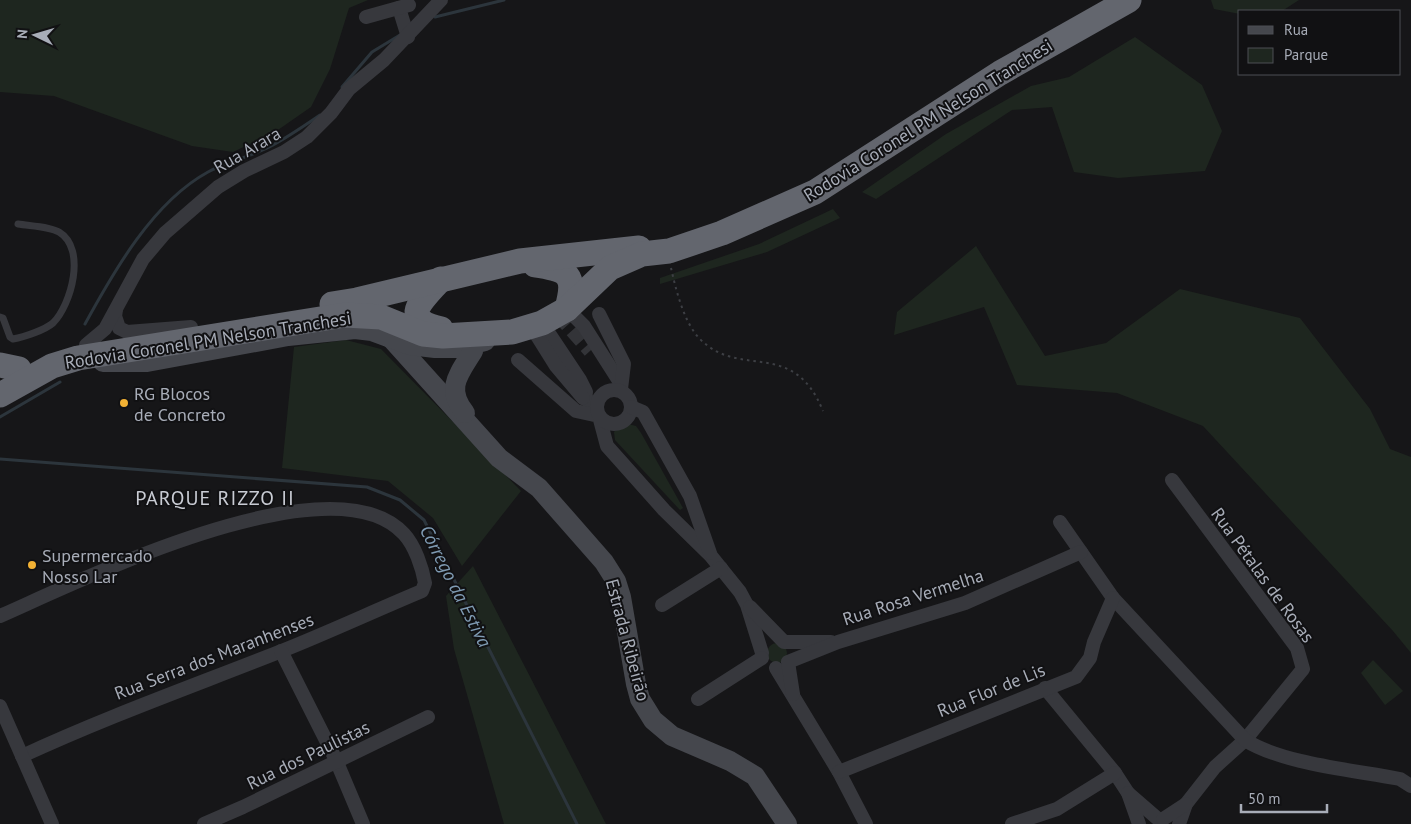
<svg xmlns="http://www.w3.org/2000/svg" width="1411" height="824" font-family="'PT Sans',sans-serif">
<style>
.green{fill:#1e261f}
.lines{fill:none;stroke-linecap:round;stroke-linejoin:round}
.stream{stroke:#2c353c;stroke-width:3}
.street-tunnel{stroke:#333438;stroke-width:14;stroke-dasharray:14 7;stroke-linecap:butt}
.path{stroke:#3d3f44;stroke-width:2;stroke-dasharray:2.5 4;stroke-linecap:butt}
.lane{stroke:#37383d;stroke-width:7}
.street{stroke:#37383d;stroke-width:14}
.secondary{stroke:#45474d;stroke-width:20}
.highway{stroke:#63666e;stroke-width:25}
.poi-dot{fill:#f2b134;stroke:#111113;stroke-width:2}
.labels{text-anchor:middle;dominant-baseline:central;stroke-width:4;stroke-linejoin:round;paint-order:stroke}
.street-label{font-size:18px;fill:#a8adb8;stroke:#111113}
.poi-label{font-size:18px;fill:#a8adb8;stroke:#111113;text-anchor:start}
.water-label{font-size:19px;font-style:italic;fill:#7f9bb3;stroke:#111113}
.quarter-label{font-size:20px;letter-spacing:1px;fill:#c9ccd4;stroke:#111113}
</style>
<rect width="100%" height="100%" fill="#161618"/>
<g class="green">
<path d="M0,0H368L349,8L330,69L311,107L275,132L233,152L192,146L54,96L0,92Z"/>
<path d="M1211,0H1299L1282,11H1240V14L1214,9Z"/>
<path d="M1135,37L1202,85L1222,131L1205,171L1118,178L1074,172L1052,107L1012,110L876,199L862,192L946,134L1031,86L1069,77Z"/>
<path d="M833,209L840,218L767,252L660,284V278L759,244Z"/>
<path d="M976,246L1045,356L1106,343L1180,289L1300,318L1370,409L1390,449L1411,457V653L1393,631L1203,426L1117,393L1017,385L984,307L894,335L897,312Z"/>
<path d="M346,340L381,349L521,491L462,566L433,518L388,481L282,468L294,347Z"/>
<path d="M623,423L636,426L641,433L683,508L680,510L615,440L614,432Z"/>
<path d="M473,566L606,824H504L454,649L446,596Z"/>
<circle cx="777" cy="653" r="10"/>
<path d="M1373,660L1403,691L1385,705L1361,673Z"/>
</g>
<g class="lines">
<g class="stream">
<path d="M435,17L504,0"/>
<path d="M342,87L372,52L400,35"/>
<path d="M85,324C114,271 153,202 208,172C226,162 246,158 265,149C284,140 302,127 320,115"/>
<path d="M0,417L60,382"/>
<path d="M0,459L367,487L400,500L424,520L577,824"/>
</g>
<path class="street-tunnel" d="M558,315L590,351"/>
<path class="path" d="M671,268C676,290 684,323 700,339C740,380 793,337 823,411"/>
<path class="lane" d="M0,317L3,318L10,337L13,339C24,337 45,330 53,323C71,305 87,249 59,232C49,226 30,226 18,224"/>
<g class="street">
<path d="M399,8L408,37"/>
<path d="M366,17L409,5"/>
<path d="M567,309L584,326L621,384V390"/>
<path d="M116,310L115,316L119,328L127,332L191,327"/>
<path d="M599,314L624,364L621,389"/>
<path d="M542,323L580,380L586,392L585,399L597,405"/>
<path d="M531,326L556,366L583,398"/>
<path d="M86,345L105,329L143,259L165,233L218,187L244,171L284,152L307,137L331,113L349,89L384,60L441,0"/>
<path d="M518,360L576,411L599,416L607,446L664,510L711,556L740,592L747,605L762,653"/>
<circle cx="614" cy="407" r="17"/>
<path d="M631,407L643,412L690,496L710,553"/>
<path d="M1172,480L1297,648L1303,669L1245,740L1215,767L1186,804L1179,824"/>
<path d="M1060,522L1113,598L1245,740C1283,764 1354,770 1400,779L1411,786"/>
<path d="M662,605L721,568"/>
<path d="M750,607L784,642H831"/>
<path d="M0,616C80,581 332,456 404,534C415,546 422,567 425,583L422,591C374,611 327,633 279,652C193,686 106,717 22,756"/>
<path d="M281,651L336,760L363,824"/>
<path d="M776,668L839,772L866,824"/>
<path d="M1045,688L1115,773L1128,793L1139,824"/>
<path d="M793,694L788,662L838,642L965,603L1081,552"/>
<path d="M698,699L762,658"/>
<path d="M0,706L52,824"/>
<path d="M839,772L1076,677L1090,658L1094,642L1113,598"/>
<path d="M1128,793L1158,819"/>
<path d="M1163,819L1186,804"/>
<path d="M204,824L243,807L428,717"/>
<path d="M1012,824L1057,809L1115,773"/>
</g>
<g class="secondary">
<path d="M390,337L499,458L539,488L604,562L616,581L621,597L636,684L640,699L653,720L672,736L730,761L755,776L787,824"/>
<path d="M103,362H147L288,336L355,329L372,331L410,345L435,348H457L485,341"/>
<path d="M465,413C445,388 459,374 473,351"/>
</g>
<g class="highway">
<path d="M535,265C569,270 576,274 567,309"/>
<path d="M441,279C422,301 398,319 441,329"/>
<path d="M332,304L357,300L520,261L639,248"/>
<path d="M0,365L19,369"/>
<path d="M0,395L52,366L78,358L345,315L381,317L423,334L443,336L512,332L542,323L567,309L610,268L642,254L669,251L722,233L815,192L1000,73L1129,0"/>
</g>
</g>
<g class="poi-dot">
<circle cx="124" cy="403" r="5"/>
<circle cx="32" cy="565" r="5"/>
</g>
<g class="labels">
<g class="street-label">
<text transform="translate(928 120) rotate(-32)">Rodovia Coronel PM Nelson Tranchesi</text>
<text transform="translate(247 150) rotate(-30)">Rua Arara</text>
<text transform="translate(208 340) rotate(-9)">Rodovia Coronel PM Nelson Tranchesi</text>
<text transform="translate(1263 575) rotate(54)">Rua Pétalas de Rosas</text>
<text transform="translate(913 597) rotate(-18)">Rua Rosa Vermelha</text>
<text transform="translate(628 640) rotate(75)">Estrada Ribeirão</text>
<text transform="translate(214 656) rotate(-21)">Rua Serra dos Maranhenses</text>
<text transform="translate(991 690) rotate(-22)">Rua Flor de Lis</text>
<text transform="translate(308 755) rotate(-26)">Rua dos Paulistas</text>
</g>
<g class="poi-label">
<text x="134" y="393">RG Blocos<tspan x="134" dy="21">de Concreto</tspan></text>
<text x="42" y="555">Supermercado<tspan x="42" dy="21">Nosso Lar</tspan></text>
</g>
<g class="water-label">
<text transform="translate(456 586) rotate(63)">Córrego da Estiva</text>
</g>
<g class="quarter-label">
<text x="215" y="498">PARQUE RIZZO II</text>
</g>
</g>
<rect x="1238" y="10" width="162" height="65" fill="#111113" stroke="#4d4f55"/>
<rect x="1248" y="26" width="25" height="8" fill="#45474d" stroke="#4d4f55"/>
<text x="1284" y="35" font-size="15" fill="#a8adb8">Rua</text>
<rect x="1248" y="48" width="25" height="15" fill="#1e261f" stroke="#4d4f55"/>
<text x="1284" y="60" font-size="15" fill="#a8adb8">Parque</text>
<g transform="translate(35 35) rotate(275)" stroke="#111113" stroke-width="4" paint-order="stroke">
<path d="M0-4L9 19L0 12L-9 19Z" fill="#a8adb8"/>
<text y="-8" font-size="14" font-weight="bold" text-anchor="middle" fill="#a8adb8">N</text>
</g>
<path d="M1241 804v8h86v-8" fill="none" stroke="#a8adb8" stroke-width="2.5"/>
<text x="1248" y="804" font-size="15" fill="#a8adb8" stroke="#111113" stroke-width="4" paint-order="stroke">50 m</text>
</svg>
